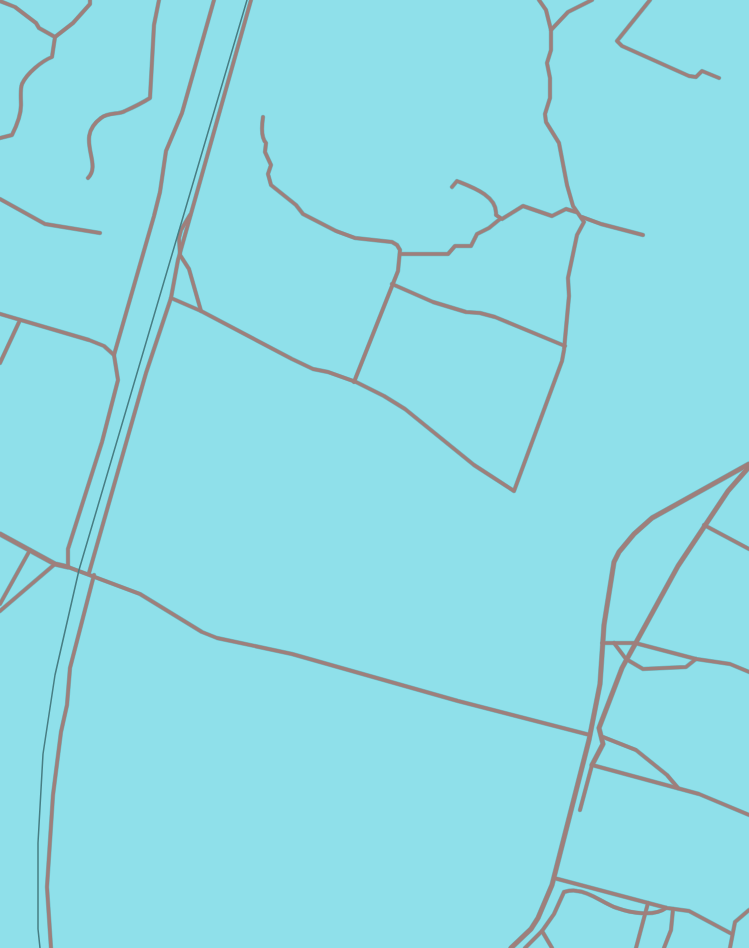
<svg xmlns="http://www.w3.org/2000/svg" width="749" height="948" font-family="Jost,sans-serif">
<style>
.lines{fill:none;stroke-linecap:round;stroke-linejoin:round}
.minor-casing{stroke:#74bbc4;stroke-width:4.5}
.tertiary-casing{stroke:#74bbc4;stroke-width:5.5}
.minor{stroke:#9e7f7b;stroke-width:3.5}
.tertiary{stroke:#9e7f7b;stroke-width:4.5}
.rail{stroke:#477d83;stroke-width:1.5}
</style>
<rect width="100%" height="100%" fill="#8fe0ea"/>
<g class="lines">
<g class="minor-casing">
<g id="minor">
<path d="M650,0L617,41L622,46L689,76L696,77L702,71L719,78"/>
<path d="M0,1L15,7L36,23L39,28L55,37L52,57C42,61 27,73 22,84C20,89 21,99 21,105C21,116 17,125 12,135L0,138"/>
<path d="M551,30L568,12L592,0"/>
<path d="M55,37L73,23L90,4V0"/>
<path d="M263,117C262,124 261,138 266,143L265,152L271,165L268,174L271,185L296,205L303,214L336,231L355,238L392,242L397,245L400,250L398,271L354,382"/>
<path d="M88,178C103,163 74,138 101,118C109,112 118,115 125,111C134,107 142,103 150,98L154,25L159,0"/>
<path d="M452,187L457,181C472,187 498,196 496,215L502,219L523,206L552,216L566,209L576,212"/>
<path d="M0,199L45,224L100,233"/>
<path d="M190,215L181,230L179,238L180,255L189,269L201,311"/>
<path d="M582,217L601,224L643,235"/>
<path d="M400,254H448L455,246H471L477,234L489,228L500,219"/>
<path d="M392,284L433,302L466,312L480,313L495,317L565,346"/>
<path d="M171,298L201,311L292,359L313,369L328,372L356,382L384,396L405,409L474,465L514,491L562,361L564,350L569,296L568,278L577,235L584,222L573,206L567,185L559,143L546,122L545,114L550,98V78L547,63L551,50V30L546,10L539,0"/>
<path d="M0,314L89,340L104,346L114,355L118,380L102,442L68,549V567L140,594L202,632L217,638L292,654L458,701L590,735"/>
<path d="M114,355L154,216L160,192L166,151L182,113L214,0"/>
<path d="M0,363L20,320"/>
<path d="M704,525L749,549"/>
<path d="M89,573L146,373L171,298L178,260L251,0"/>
<path d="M0,604L30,550"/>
<path d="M0,611L55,564"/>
<path d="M602,643H635L696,659L730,664L749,672"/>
<path d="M614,643L626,659L643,669L686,667L696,659"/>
<path d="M603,737L636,750L667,775L678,788"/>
<path d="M580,810L592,765L699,794L749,815"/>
<path d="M554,878L667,908L689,911L732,934"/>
<path d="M51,948L47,887L53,795L61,732L67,705L70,668L94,575"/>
<path d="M525,948L542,931"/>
<path d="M552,948L542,931L554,914L564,892C568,891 573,890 577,891C591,892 604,904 617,908C631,913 654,917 666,908"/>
<path d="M636,948L648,903"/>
<path d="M664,948L671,930L673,909"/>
<path d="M730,948L735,922L749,910"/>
</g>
</g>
<g class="tertiary-casing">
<g id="tertiary">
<path d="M0,534L55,564L68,567"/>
<path d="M592,765L603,744L599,728L622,668L678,566L728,491L749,467"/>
<path d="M511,948L531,929L538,918L552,885L589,740L600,684L604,625L614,562L619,552L634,534L652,518L749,464"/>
</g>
</g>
<use href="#minor" class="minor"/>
<use href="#tertiary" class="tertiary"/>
<path class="rail" d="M40,948L38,929V843L43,754L55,675L79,570L247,0"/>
</g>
</svg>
